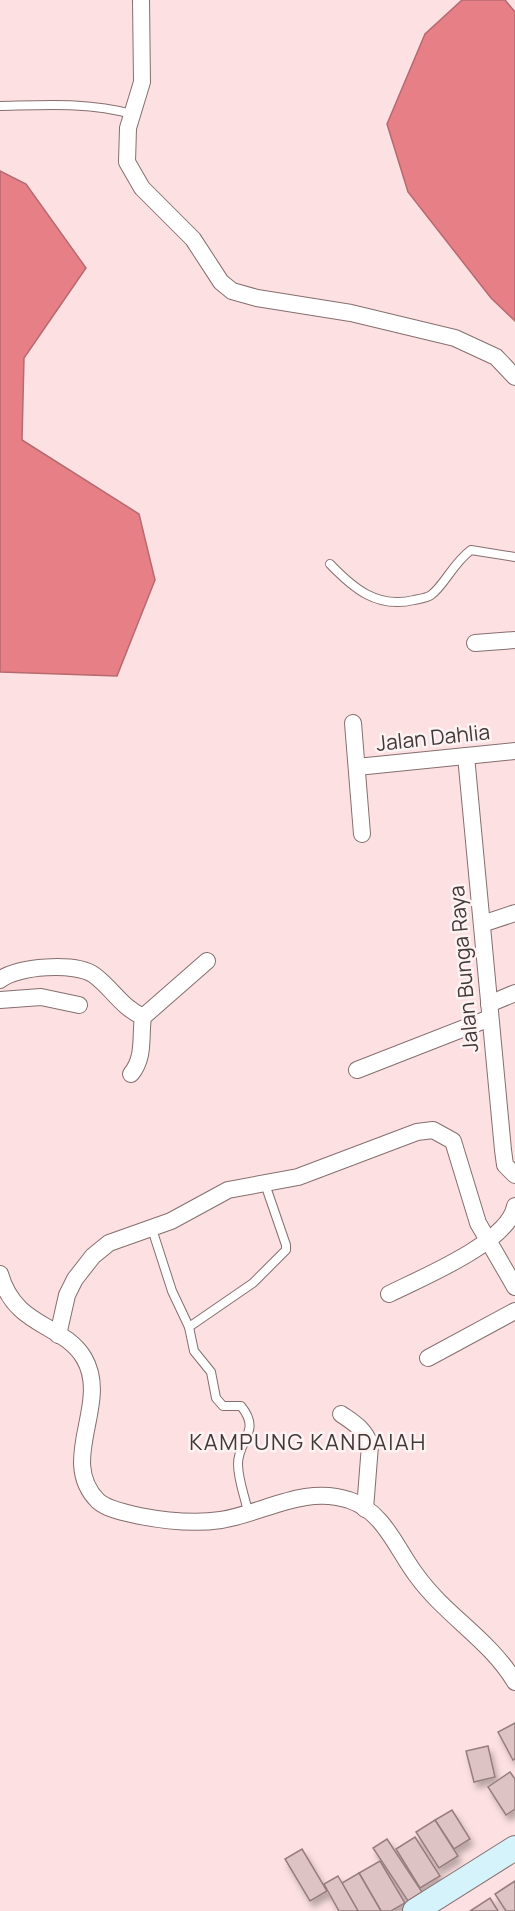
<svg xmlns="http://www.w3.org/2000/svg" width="515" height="1911" font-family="Manrope,sans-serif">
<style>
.water{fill:#e77f87;stroke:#b66a6f;stroke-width:1.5}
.building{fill:#dec3c4;stroke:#967d7e;stroke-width:1.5;filter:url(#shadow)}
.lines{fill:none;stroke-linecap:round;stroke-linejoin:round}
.lane-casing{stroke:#866e6f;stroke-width:10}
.street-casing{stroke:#866e6f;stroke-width:18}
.secondary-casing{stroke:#866e6f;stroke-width:26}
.lane{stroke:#fff;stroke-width:8}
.street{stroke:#fff;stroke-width:16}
.secondary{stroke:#d4f3fa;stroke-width:24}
.labels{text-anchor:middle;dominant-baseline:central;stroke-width:5;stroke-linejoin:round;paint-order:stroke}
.street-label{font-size:21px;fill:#423838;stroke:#fef3f3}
.neighbourhood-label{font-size:22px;letter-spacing:1.5px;fill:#423838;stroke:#fef3f3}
</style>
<defs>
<filter id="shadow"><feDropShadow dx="3.5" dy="6" stdDeviation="3" flood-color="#0004"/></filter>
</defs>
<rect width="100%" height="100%" fill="#fde1e2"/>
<g class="water">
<path d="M462,0H505L515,12V321L491,298L408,192L387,124L425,34Z"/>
<path d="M0,171L26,184L86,268L24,358L22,440L139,514L155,580L117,676L0,672Z"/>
</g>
<g class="building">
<path d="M515,1723V1759L513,1760L498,1732Z"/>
<path d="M488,1746L495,1777L474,1782L466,1751Z"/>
<path d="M510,1772L515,1779V1809L506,1815L488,1787Z"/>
<path d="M452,1810L470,1839L454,1849L435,1820Z"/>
<path d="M435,1820L458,1856L439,1868L416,1832Z"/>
<path d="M415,1837L440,1876L420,1888L396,1849Z"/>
<path d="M387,1839L422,1892L408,1901L373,1848Z"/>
<path d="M302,1849L327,1891L310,1901L285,1859Z"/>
<path d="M380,1861L405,1903L391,1911H381L359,1873Z"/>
<path d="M359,1873L381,1911H358L342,1883Z"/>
<path d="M338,1876L358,1911H339L324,1884Z"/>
<path d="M515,1881V1911H506L495,1894Z"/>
<path d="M490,1898L498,1911H470Z"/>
</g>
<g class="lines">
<g class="lane-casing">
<g id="lane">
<path d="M0,106C46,105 88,102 132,114"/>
<path d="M330,564C353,588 377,609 414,600C419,599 427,598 431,595C444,586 453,563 471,550L515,557"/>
<path d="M152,1229L172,1291L189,1327L194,1351L211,1372L216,1398L223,1406H241C262,1432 238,1439 238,1464C238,1480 245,1497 248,1512"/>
<path d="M189,1327L253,1283L286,1250V1245L265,1184"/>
</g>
</g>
<g class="street-casing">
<g id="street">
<path d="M141,0L142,82L128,128L127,162L142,188L193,239L221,282L232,291L257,298L351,313L455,338L496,357L515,377"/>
<path d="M475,643L515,640"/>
<path d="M353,723L362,834"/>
<path d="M466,756L503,1150L505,1165L515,1175"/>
<path d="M357,767L515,751"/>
<path d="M482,924L515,913"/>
<path d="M0,980C16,966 76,962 94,975C113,989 120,1006 143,1017"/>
<path d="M0,1000L41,997L79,1005"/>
<path d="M489,1004L515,993"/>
<path d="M357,1070L490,1018"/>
<path d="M131,1074C145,1057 140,1037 143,1017L207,961"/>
<path d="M0,1274C15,1328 63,1323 84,1358C111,1404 57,1460 98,1501C108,1510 127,1513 140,1516C166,1521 195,1524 221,1520C264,1513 305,1485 349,1500C384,1511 397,1550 417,1576C446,1616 490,1640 515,1682"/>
<path d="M389,1294C421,1278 509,1242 515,1206"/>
<path d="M58,1335L67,1295L75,1279L93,1256L109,1243L171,1221L228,1190L298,1177L417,1132L433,1130L453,1141L478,1223L515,1287"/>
<path d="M428,1358L515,1311"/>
<path d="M341,1414C354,1423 365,1429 370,1445L365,1509"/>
</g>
</g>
<g class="secondary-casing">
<path id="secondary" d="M415,1911L515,1848"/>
</g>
<use href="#lane" class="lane"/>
<use href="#street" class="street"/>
<use href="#secondary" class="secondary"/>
</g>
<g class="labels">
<g class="street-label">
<text transform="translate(433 737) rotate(-6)">Jalan Dahlia</text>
<text transform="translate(463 969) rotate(-95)">Jalan Bunga Raya</text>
</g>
<g class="neighbourhood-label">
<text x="308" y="1442">KAMPUNG KANDAIAH</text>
</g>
</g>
</svg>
